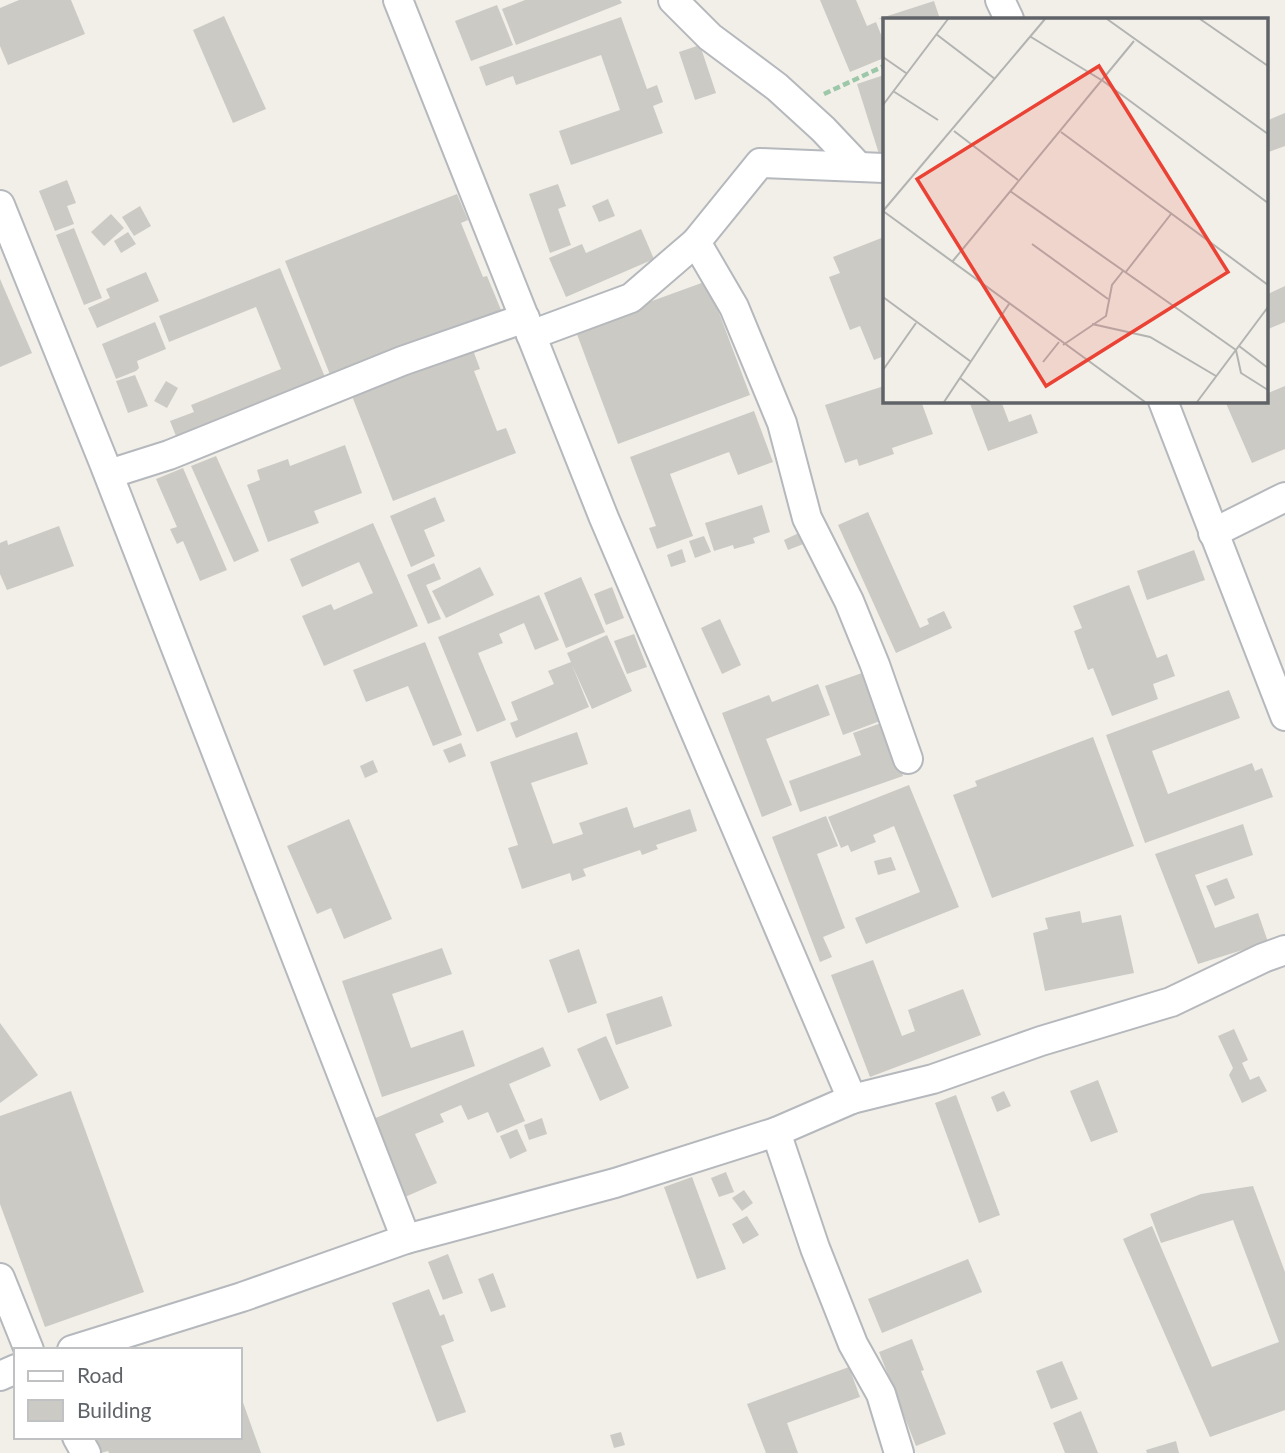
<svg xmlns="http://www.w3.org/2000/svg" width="1285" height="1453" font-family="Lato,sans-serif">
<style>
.building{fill:#cccac5}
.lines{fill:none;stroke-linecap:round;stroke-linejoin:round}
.minor-casing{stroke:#b5b8bc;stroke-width:32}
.path{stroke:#9cc7a9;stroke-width:4.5;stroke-dasharray:7 3.5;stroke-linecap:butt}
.minor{stroke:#fff;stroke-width:28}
.inset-road{fill:none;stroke:#b3b3b1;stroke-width:2}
.view{fill:#ea4335;fill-opacity:0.15;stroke:#ea4335;stroke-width:3.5}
.inset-edge{fill:none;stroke:#5f6368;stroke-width:3.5}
</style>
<rect width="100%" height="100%" fill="#f1efe8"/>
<g class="building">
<path d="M19,0H71L85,34L8,65L0,46V8Z"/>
<path d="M525,0H620L622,3L516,45L502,9Z"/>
<path d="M820,0H856L867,26L876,22L884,42V58L850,72Z"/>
<path d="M934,1L940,19H884V27L881,19H878Z"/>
<path d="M497,5L513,45L471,61L455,21Z"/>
<path d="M224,16L266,109L233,123L193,30Z"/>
<path d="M621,17L647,89L657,85L663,102L653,106L663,133L571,165L559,131L620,110L601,55L516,85L513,76L486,86L479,67Z"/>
<path d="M700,45L716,93L695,100L679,52Z"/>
<path d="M884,75V152L879,154L857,84Z"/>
<path d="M1285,113V146L1266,153V121Z"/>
<path d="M67,180L76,203L67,206L74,224L55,231L39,191Z"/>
<path d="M558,184L566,206L558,209L571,245L550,253L529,194Z"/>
<path d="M457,194L468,220L461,223L483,277L487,276L501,310L331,377L285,261Z"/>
<path d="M608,199L615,216L599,222L592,206Z"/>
<path d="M140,206L151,226L134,236L122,217Z"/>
<path d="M111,214L124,228L104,246L91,232Z"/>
<path d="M74,228L102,298L84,305L56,235Z"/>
<path d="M641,229L654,259L566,297L549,258L582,244L586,253Z"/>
<path d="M128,232L136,244L121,253L114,241Z"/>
<path d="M884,237V356L874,360L860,326L850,330L829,277L840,273L833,257Z"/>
<path d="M280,268L327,382L178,441L170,421L194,412L191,405L281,369L256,307L169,342L159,316Z"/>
<path d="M146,272L159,301L97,328L88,308L110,298L106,289Z"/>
<path d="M0,279L32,353L0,367Z"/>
<path d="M707,281L750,395L618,444L575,329Z"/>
<path d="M1285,286V322L1266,330V295Z"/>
<path d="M155,322L166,349L137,361L139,368L136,371L116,379L102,344Z"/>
<path d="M473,350L480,369L474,371L497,431L506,428L516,453L393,501L352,396Z"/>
<path d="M135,375L148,406L128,413L116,381Z"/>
<path d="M166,381L178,388L167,408L154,401Z"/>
<path d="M884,386V401H921L933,434L892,448L894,454L859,466L857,459L845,463L825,405Z"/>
<path d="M1285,386V449L1252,463L1225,401H1266V394Z"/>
<path d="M969,401H1001L1009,422L1031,414L1038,433L988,451Z"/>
<path d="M754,411L773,462L738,475L729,452L670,474L693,536L657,549L649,528L656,526L630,457Z"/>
<path d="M345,445L362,493L314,511L319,523L268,542L247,485L260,480L257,470L288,459L290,466Z"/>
<path d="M216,456L259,551L234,562L191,466Z"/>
<path d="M183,468L227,570L200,581L183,541L177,544L170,529L177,527L156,479Z"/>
<path d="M435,497L445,521L424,530L435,556L411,567L390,516Z"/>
<path d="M762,505L770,532L753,538L755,543L734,549L733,545L714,551L705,523Z"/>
<path d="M868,512L920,628L929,624L927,619L944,611L952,628L896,653L838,525Z"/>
<path d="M373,523L418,626L324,666L302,616L331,604L334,610L373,593L359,562L302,587L290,559Z"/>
<path d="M59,526L74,566L7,590L0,574V543L7,540L8,545Z"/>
<path d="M801,532L806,543L788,550L784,540Z"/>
<path d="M704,536L711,552L695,558L689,541Z"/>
<path d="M682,549L686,562L671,567L667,555Z"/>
<path d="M1194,550L1205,580L1147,600L1137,571Z"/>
<path d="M434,563L441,579L426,585L441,619L428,624L407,575Z"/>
<path d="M480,567L494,595L446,618L432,591Z"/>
<path d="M581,577L605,632L566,648L544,593Z"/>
<path d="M1129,585L1157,658L1167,654L1175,676L1153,684L1158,699L1112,716L1093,668L1088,670L1074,631L1082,628L1073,606Z"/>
<path d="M612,587L624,618L606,625L594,594Z"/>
<path d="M539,595L559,640L535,650L524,623L499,634L503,643L478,653L506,720L477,732L438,637Z"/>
<path d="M720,619L741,665L722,674L701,628Z"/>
<path d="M634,634L647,667L627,674L614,641Z"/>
<path d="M607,635L632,691L592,709L572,665L589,707L516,738L510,723L518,720L511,702L554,684L548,671L571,662L567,653Z"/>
<path d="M425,642L462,735L433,746L408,686L366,702L353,670Z"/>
<path d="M862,673L880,721L843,735L825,686Z"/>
<path d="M818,684L830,715L766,739L792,805L762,817L722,713L769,695L772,702Z"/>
<path d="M1229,690L1240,718L1152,751L1168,794L1252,763L1255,771L1262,768L1273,797L1145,843L1106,735Z"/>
<path d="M884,722L903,776L800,812L789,781L861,755L853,733Z"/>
<path d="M577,732L588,764L531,783L553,844L583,834L579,823L627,807L634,828L690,809L697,831L656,845L658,849L642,855L640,850L583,869L586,876L572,881L570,873L522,889L508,848L518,845L490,762Z"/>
<path d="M1093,737L1134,846L992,898L953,795L977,786L975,781Z"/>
<path d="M461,743L466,756L449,763L443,750Z"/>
<path d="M373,760L378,772L365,778L360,766Z"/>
<path d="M909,785L959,907L866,944L855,918L920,892L894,826L873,835L876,842L851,852L848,845L841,848L828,817Z"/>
<path d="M826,816L838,846L817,854L845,928L823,937L832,957L820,962L772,837Z"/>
<path d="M349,819L392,919L344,939L331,908L317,914L287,846Z"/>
<path d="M1243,824L1253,855L1195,875L1215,928L1258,913L1268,942L1198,964L1155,854Z"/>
<path d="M891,857L896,870L878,875L874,861Z"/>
<path d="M1227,878L1235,898L1215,906L1206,886Z"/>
<path d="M1080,911L1082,923L1121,915L1134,973L1045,991L1033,933L1048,929L1045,918Z"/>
<path d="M442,948L452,974L392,994L411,1048L463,1030L475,1066L382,1097L342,981Z"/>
<path d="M579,949L597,1003L568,1013L549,960Z"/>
<path d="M873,960L902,1036L915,1031L908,1010L963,989L981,1035L870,1077L831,975Z"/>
<path d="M662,996L672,1026L616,1045L606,1014Z"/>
<path d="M0,1023L38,1075L0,1103Z"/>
<path d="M1234,1029L1248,1060L1242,1063L1250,1080L1259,1076L1267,1091L1242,1103L1229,1075L1233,1068L1218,1036Z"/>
<path d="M606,1036L629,1088L600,1101L577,1049Z"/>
<path d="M543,1047L551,1066L509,1084L525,1121L497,1133L488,1112L468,1120L461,1105L440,1114L444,1122L415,1134L437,1183L405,1197L371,1120Z"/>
<path d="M1098,1080L1118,1132L1091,1142L1070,1091Z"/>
<path d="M71,1091L144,1292L45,1327L0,1204V1116Z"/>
<path d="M1004,1091L1011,1106L997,1112L991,1097Z"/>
<path d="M956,1095L1000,1215L979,1223L935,1103Z"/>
<path d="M542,1118L547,1134L529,1140L524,1125Z"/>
<path d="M517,1129L527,1151L510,1159L500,1136Z"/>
<path d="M726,1172L734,1192L719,1197L711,1178Z"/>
<path d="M692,1177L726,1269L697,1279L664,1187Z"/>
<path d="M1253,1186L1285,1272V1410L1210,1437L1123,1239L1152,1226L1212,1367L1279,1342L1233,1220L1161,1243L1150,1214L1201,1194Z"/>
<path d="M744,1190L753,1203L742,1211L732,1198Z"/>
<path d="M747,1216L759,1235L743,1244L732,1224Z"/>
<path d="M448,1254L463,1293L443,1300L428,1262Z"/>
<path d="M968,1259L982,1292L882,1333L868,1299Z"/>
<path d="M493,1273L506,1307L491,1312L478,1279Z"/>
<path d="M429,1289L440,1316L444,1314L454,1341L441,1346L466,1412L437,1422L392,1303Z"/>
<path d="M912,1339L924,1370L921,1371L946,1434L916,1446L879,1352Z"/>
<path d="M1062,1361L1078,1399L1051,1409L1036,1371Z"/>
<path d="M849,1367L860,1397L787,1423L798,1453H766L747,1404Z"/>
<path d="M240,1394L261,1453H109L108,1451L101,1453L95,1437H240Z"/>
<path d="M1081,1411L1098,1453H1065L1053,1423Z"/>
<path d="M621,1432L625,1445L614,1448L610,1435Z"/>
<path d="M1176,1441L1179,1453H1147L1146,1450Z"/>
</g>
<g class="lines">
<g class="minor-casing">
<g id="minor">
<path d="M398,0L604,518L852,1099"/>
<path d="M673,0L710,37L777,87L823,129L858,166"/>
<path d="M1000,0L1009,19"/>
<path d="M0,205L104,463L406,1239"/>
<path d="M696,242L734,307L782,423L807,518L849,601L875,665L908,759"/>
<path d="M531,335L631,298L696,242L760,163L884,168"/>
<path d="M1163,401L1285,716"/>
<path d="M109,474L169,455L402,361L525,318"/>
<path d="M1213,533L1285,497"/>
<path d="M776,1132L815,1248L853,1344L881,1394L899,1453"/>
<path d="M0,1278L29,1350"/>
<path d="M72,1350L242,1297L406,1239L615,1183L776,1132L852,1099L933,1079L1041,1041L1171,1002L1263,958L1285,950"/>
<path d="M0,1376L16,1369"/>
<path d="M77,1437L86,1453"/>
</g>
</g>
<path class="path" d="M824,94L884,66"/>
<use href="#minor" class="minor"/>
</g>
<g transform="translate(883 18)">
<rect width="385" height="385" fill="#f1efe8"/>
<path class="inset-road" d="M224,1L385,116M317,1L385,48M53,16L112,61M148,19L220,63L385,185M0,39L23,55M10,73L55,102M0,87L65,1M71,113L135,162M178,114L385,267M127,173L353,332L358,355L385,372M0,193L262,384M0,193L162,1M149,226L225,281M69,244L251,23M242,255L288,196M0,279L87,343M209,306L267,319L333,358M180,327L223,298L229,267L240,253M356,328L385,350M160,344L176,324M0,352L33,305M77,360L107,384M61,384L126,286M314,384L385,289"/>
<path class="view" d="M216,48L345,254L163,368L34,161Z"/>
<rect width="385" height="385" class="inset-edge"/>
</g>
<rect x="14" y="1348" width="228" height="91" fill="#ffffff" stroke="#bfc1c3" stroke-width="2"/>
<rect x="28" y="1371" width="35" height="10" fill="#ffffff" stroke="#bfc1c3" stroke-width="2"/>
<text x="77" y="1383" font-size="21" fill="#5f6368">Road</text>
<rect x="28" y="1400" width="35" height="21" fill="#cccac5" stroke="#bfc1c3" stroke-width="2"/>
<text x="77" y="1418" font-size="21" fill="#5f6368">Building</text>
</svg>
